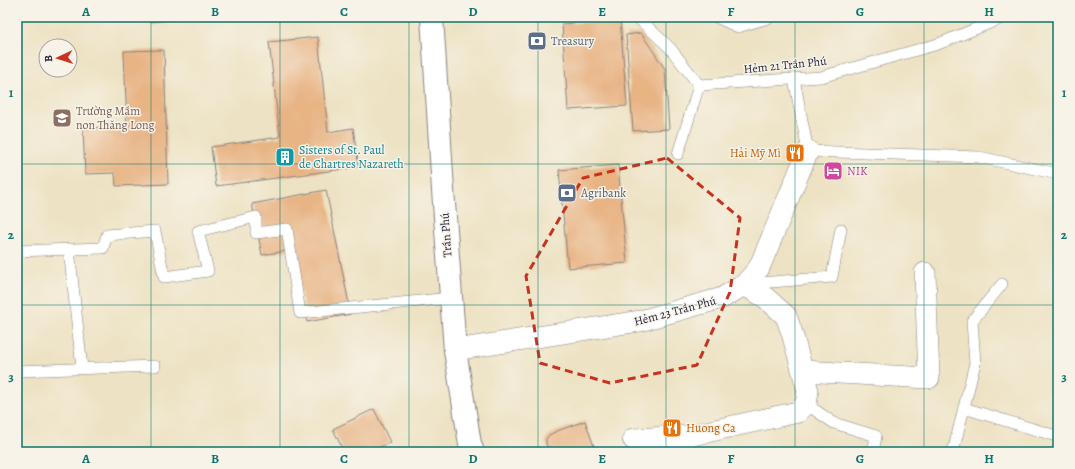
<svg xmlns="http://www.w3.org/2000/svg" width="1075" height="469" font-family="Alegreya,serif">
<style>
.building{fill:#e8b484}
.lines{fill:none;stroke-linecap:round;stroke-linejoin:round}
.service-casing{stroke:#88827f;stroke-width:12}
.minor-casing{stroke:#88827f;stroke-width:22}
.primary-casing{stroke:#88827f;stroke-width:24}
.service{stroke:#fff;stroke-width:11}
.minor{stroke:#fff;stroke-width:21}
.primary{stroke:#fff;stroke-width:22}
.marked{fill:none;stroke:#c8321e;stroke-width:3;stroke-dasharray:8 5;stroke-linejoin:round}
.grid{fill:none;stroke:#0f766e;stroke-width:1;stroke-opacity:0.55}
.labels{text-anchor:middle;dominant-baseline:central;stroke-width:3;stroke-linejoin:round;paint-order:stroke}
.service-label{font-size:12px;fill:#4e5e75;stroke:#f7f3e8;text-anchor:start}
.street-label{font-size:12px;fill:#22223b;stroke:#f7f3e8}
.education-label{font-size:12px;fill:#785e54;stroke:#f7f3e8;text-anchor:start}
.culture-label{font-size:12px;fill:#0d838f;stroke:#f7f3e8;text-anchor:start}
.food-label{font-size:12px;fill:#c56008;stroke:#f7f3e8;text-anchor:end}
.hotel-label{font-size:12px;fill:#b23c85;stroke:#f7f3e8;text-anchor:start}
.neatline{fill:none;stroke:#0f766e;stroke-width:1.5}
.grid-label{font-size:13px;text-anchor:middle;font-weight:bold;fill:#0f766e}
</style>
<rect width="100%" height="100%" fill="#f7f3e8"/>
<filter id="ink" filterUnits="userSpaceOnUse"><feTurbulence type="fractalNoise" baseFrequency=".025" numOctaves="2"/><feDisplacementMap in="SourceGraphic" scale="8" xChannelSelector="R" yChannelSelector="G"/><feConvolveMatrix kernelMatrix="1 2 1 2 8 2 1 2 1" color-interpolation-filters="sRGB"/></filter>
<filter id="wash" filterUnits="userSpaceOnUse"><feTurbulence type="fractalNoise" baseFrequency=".012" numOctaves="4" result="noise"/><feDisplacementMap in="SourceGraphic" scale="16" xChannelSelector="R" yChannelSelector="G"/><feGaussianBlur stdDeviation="0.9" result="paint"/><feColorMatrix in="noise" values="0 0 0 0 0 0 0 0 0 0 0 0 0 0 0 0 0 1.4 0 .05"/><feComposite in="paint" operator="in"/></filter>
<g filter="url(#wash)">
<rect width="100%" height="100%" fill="#ede2c3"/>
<g id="blocks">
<g class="building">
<path d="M150,17H186V18L151,22Z"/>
<path d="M620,19L627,106L568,110L562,24Z"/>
<path d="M641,33L665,69L669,129L633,131L626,35Z"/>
<path d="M318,37L328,132L353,128L359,167L216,186L211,147L280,137L269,42Z"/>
<path d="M164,50L168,184L116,186L115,173L85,174L83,128L127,127L124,51Z"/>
<path d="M618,165L627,263L568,268L559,170Z"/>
<path d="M326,190L351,314L307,322L292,250L262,255L252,204Z"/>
<path d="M374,409L390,442L370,452H344L333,429Z"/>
<path d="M585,421L596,452H565L563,449L553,451L549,449L546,444V439L549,435L557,431Z"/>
</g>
</g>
</g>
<g filter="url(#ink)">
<use href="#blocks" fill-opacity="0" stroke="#88827f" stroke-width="1"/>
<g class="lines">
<g class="service-casing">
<g id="service">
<path d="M637,17L670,48L699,85L821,77L938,44L1005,17"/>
<path d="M716,17L738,27L771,17"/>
<path d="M794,79L808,151L979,157L1058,174"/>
<path d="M678,154L699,85"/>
<path d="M69,249L82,368"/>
<path d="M17,251L103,248L107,235L155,231L164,277L208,271L198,231L256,217V233L287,229L300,313L451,298"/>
<path d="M748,284L832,277L841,229"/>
<path d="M17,371L155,366"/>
<path d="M806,404L834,423L876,436L873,452"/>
<path d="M964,408L1053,435"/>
<path d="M667,437L669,452"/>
<path d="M952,452L954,448L975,363L972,321L1002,284"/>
</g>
</g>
<g class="minor-casing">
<g id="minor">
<path d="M455,350L640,321L722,298L744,285L759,268L808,151"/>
<path d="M803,371L929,378L925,273"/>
<path d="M633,439L688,436L798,412L806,404L808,391L792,333L786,316L766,298L744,285"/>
</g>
</g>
<g class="primary-casing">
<path id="primary" d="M432,17L443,190L455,350L470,444L473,452"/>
</g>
<use href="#service" class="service"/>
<use href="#minor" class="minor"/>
<use href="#primary" class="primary"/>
</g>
</g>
<path class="marked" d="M667,158L740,218L730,292L697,365L610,383L540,363L526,276L583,178Z"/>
<path class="grid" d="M151,17V452M280,17V452M409,17V452M538,17V452M666,17V452M795,17V452M924,17V452M17,164H1058M17,305H1058"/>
<defs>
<g id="bank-square" transform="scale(1)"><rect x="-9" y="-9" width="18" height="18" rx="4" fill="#5c6f8a" stroke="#f7f3e8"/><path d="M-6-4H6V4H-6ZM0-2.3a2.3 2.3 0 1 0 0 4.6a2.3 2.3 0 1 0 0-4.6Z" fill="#fff"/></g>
<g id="school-square" transform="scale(1)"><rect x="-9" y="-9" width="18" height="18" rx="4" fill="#8d6e63" stroke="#f7f3e8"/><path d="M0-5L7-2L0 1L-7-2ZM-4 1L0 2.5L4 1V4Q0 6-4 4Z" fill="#fff"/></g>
<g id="restaurant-square" transform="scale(1)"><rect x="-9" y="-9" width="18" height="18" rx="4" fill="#e8710a" stroke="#f7f3e8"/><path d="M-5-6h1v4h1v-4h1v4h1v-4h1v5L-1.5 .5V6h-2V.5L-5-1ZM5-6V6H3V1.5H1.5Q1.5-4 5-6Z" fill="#fff"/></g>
<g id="building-square" transform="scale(1)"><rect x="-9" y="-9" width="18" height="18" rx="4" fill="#0f9aa8" stroke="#f7f3e8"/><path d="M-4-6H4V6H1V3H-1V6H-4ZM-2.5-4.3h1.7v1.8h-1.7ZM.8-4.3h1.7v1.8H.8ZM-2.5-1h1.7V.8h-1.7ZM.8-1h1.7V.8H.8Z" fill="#fff"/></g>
<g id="hotel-square" transform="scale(1)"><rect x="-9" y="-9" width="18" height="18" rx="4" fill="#d1479c" stroke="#f7f3e8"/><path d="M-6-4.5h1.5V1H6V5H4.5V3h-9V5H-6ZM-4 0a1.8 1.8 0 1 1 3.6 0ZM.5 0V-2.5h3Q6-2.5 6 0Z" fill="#fff"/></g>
</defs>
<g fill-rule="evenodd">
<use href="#bank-square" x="537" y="41"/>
<use href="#school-square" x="62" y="118"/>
<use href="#restaurant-square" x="795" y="153"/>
<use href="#building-square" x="285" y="157"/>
<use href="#hotel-square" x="833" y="171"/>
<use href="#bank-square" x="567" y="193"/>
<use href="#restaurant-square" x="672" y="428"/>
</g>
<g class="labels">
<g class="service-label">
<text x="551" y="41">Treasury</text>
<text x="581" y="193">Agribank</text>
</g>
<g class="street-label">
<text transform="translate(785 65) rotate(-6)">Hẻm 21 Trần Phú</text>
<text transform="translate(446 235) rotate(-94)">Trần Phú</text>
<text transform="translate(675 311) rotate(-15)">Hẻm 23 Trần Phú</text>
</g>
<g class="education-label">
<text x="76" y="111">Trường Mầm<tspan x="76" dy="14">non Thăng Long</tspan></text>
</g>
<g class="culture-label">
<text x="299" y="150">Sisters of St. Paul<tspan x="299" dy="14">de Chartres Nazareth</tspan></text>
</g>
<g class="food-label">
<text x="781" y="153">Hải Mỹ Mì</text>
<text x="686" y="428" text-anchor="start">Huong Ca</text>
</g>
<g class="hotel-label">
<text x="847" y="171">NIK</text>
</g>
</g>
<rect width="1075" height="469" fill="none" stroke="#f7f3e8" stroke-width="44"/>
<g transform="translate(58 58) rotate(266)"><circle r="19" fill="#f7f3e8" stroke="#a29fa3"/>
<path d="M0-3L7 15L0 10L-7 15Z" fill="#c8321e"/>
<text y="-6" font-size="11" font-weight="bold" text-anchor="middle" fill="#22223b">B</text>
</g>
<rect x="22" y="22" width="1031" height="425" class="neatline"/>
<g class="grid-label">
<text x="86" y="16">A</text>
<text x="215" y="16">B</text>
<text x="344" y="16">C</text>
<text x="473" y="16">D</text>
<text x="602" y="16">E</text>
<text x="731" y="16">F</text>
<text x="860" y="16">G</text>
<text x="989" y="16">H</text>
<text x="11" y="97">1</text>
<text x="1064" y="97">1</text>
<text x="11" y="239">2</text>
<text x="1064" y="239">2</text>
<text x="11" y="381">3</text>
<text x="1064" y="381">3</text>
<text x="86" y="463">A</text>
<text x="215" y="463">B</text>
<text x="344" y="463">C</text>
<text x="473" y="463">D</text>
<text x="602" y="463">E</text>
<text x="731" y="463">F</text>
<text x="860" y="463">G</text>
<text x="989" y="463">H</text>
</g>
</svg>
